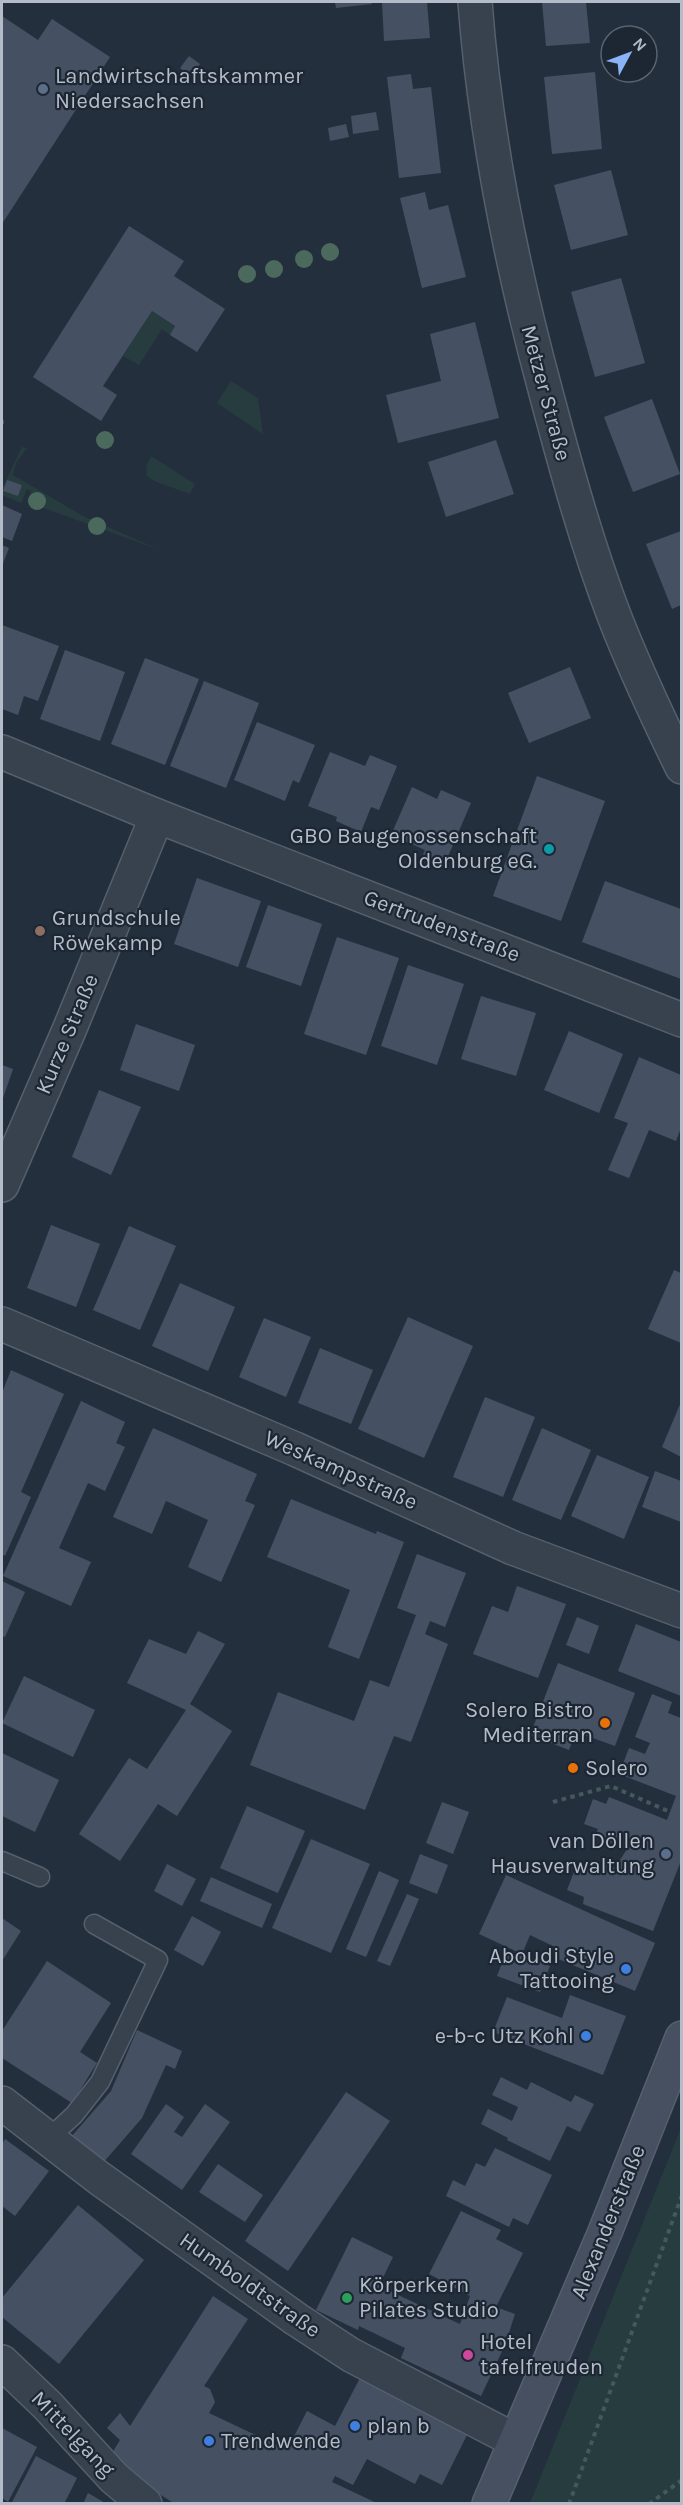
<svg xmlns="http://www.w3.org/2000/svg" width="683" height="2505" font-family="Karla,sans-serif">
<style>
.green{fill:#263c3f}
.building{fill:#455162}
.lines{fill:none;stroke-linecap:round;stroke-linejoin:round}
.lane-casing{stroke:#565f6c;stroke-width:21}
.street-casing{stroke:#565f6c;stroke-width:36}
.secondary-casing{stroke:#565f6c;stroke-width:36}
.path{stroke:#44595c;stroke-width:4;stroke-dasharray:4.5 4.5;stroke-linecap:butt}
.lane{stroke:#38414e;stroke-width:18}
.street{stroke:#38414e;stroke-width:33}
.secondary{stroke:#465061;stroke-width:33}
.tree{fill:#4b6a5d}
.service-dot{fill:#5c6f8a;stroke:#1d2633;stroke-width:2}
.culture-dot{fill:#0f9aa8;stroke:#1d2633;stroke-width:2}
.education-dot{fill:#8d6e63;stroke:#1d2633;stroke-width:2}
.food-dot{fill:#e8710a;stroke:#1d2633;stroke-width:2}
.shop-dot{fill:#3f7fe0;stroke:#1d2633;stroke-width:2}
.leisure-dot{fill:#2e9e5b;stroke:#1d2633;stroke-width:2}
.hotel-dot{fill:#d1479c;stroke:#1d2633;stroke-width:2}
.labels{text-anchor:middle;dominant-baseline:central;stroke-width:4.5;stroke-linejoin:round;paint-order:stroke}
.poi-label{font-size:22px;fill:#b4bcc9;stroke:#1d2633;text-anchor:start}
.street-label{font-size:22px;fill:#b4bcc9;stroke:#1d2633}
</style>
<rect width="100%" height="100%" fill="#242f3e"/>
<g class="green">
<path d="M152,311L175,326L170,335L162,329L139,365L123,356Z"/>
<path d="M231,381L258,398L263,434L217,403Z"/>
<path d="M22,447L27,448L16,463L13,475L83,516L160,550L27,502L31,491L27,489L21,503L2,495V489Z"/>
<path d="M151,456L195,484L190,494L156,482L147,476L146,467Z"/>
<path d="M681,2128V2503H530Z"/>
</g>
<g class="building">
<path d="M335,2H371L372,4L336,8Z"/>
<path d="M382,2H427L430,38L384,41Z"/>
<path d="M542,2H586L590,43L546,46Z"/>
<path d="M2,16L38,40L52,19L110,57L2,224Z"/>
<path d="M189,56L200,64L191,76L180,68Z"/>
<path d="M595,72L602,149L552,154L544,77Z"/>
<path d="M411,74L413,89L431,87L441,173L399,178L387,77Z"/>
<path d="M376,112L379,130L353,134L351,116Z"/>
<path d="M346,124L349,137L330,141L328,128Z"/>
<path d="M611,170L628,235L571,250L554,185Z"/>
<path d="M425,192L429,210L448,205L466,277L422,288L400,198Z"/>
<path d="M129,226L184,261L174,276L225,309L197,352L170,335L175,326L152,311L103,386L117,395L101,421L33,377Z"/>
<path d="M621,278L645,363L595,377L571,292Z"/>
<path d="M475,322L499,418L398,443L386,395L441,381L430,334Z"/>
<path d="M652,399L680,474L633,492L604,417Z"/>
<path d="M496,440L514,494L446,517L428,462Z"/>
<path d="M7,480L22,485L18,496L3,491Z"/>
<path d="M2,505L22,514L12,541L2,537Z"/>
<path d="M681,531V605L672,609L646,544Z"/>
<path d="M2,545L9,548L2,566Z"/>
<path d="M2,625L59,646L38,701L24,696L18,715L2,709Z"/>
<path d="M65,650L125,672L100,741L40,719Z"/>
<path d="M145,658L199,679L165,765L111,744Z"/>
<path d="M570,667L591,718L529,743L508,693Z"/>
<path d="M204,681L259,703L226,788L170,766Z"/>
<path d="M257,722L315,745L299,783L293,780L285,801L234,780Z"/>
<path d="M330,752L365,766L370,755L397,766L379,810L371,807L361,832L336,821L337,817L308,806Z"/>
<path d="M537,776L605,801L561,921L493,896Z"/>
<path d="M412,787L437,799L441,790L471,803L443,868L421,859L425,850L391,835Z"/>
<path d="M197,878L261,901L238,967L174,944Z"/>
<path d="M605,881L681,909V979L582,942Z"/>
<path d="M268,905L322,924L301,986L246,967Z"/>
<path d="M337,937L399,958L366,1055L304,1034Z"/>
<path d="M408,965L464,984L437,1065L381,1046Z"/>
<path d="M481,996L536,1013L516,1076L461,1059Z"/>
<path d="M136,1024L195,1045L179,1091L120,1070Z"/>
<path d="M569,1031L623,1054L599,1113L544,1090Z"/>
<path d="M639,1057L681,1075V1128L676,1141L649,1130L629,1178L608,1170L628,1123L614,1118Z"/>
<path d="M2,1065L13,1069L2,1101Z"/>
<path d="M99,1090L141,1107L111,1175L72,1157Z"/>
<path d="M51,1225L100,1244L76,1307L27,1288Z"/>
<path d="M129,1226L176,1246L140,1330L93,1310Z"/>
<path d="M674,1270L681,1273V1343L648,1329Z"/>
<path d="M180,1283L235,1307L208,1371L152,1346Z"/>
<path d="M408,1317L473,1346L424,1458L358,1429Z"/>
<path d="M264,1318L311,1337L286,1397L239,1377Z"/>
<path d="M320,1348L373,1370L351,1424L298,1403Z"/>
<path d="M11,1370L64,1394L21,1492L31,1497L5,1556L2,1554V1393Z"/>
<path d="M485,1397L535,1417L503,1497L453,1477Z"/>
<path d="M81,1401L125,1422L116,1443L125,1447L105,1491L88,1483L59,1548L91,1562L71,1606L3,1576Z"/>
<path d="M681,1402V1457L662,1447Z"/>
<path d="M153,1428L257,1474L245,1501L255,1505L221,1582L188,1567L208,1520L166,1501L152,1534L113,1517Z"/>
<path d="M542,1428L591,1450L561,1520L512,1500Z"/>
<path d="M597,1455L649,1477L624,1539L571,1516Z"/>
<path d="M655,1471L681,1481V1522L642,1507Z"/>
<path d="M291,1499L376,1534L377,1531L404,1542L359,1659L328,1647L350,1590L267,1557Z"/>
<path d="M417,1554L466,1573L445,1627L430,1621L425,1634L448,1644L411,1742L394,1736L365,1810L250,1765L278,1692L354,1721L370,1680L389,1687L416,1615L397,1608Z"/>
<path d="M2,1581L25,1592L5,1637L2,1636Z"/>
<path d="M517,1586L566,1604L538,1678L473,1654L492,1606L508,1612Z"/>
<path d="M577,1617L599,1626L589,1654L566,1645Z"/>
<path d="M636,1624L681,1642V1696L618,1671Z"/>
<path d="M198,1631L225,1644L190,1704L232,1731L177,1816L158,1804L120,1861L79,1834L129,1758L147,1769L186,1710L127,1683L149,1639L186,1654Z"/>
<path d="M558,1663L635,1693L615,1746L576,1732L569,1750L530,1735Z"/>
<path d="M24,1676L95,1710L73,1757L2,1723Z"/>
<path d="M652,1694L672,1702L668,1713L681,1718V1861L653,1931L583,1904L584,1897L567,1890L577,1864L598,1872L601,1863L615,1868L627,1849L595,1836L598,1829L584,1824L593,1799L606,1804L609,1797L667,1820L676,1796L619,1774L629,1748L645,1754L650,1743L635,1737Z"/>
<path d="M2,1753L59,1780L35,1832L2,1816Z"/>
<path d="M442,1802L469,1812L453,1854L426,1843Z"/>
<path d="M247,1806L305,1831L278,1893L220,1868Z"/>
<path d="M311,1839L370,1864L331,1953L272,1928Z"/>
<path d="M420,1854L448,1865L437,1894L409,1883Z"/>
<path d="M167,1864L196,1879L182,1906L154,1891Z"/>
<path d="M379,1871L399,1880L366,1957L346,1949Z"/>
<path d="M506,1875L655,1943L635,1991L551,1956L555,1947L530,1935L522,1954L479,1934Z"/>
<path d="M211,1877L272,1904L262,1928L200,1901Z"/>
<path d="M407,1894L419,1899L390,1966L377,1961Z"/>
<path d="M192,1916L221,1932L203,1966L174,1950Z"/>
<path d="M2,1918L21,1931L2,1961Z"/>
<path d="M507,1950L550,1966L540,1992L497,1976Z"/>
<path d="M47,1961L111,2003L80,2052L97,2063L72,2103L2,2058V2031Z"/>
<path d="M570,1995L626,2016L603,2075L493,2032L507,1997L562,2018Z"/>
<path d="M137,2030L182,2051L175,2069L166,2065L142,2118L102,2164L71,2137L111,2091Z"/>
<path d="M501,2077L527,2090L531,2082L571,2102L575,2095L594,2104L580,2132L567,2126L550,2161L507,2140L508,2138L481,2124L488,2109L512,2121L518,2107L492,2095Z"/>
<path d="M346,2092L390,2121L288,2271L245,2241Z"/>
<path d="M166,2104L184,2117L174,2132L182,2137L205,2104L230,2122L182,2190L131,2154Z"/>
<path d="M5,2139L49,2171L15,2216L2,2206V2144Z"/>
<path d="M495,2148L552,2175L528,2225L513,2218L509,2227L446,2196L453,2180L465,2186L476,2163L485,2167Z"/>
<path d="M218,2164L263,2195L245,2222L199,2192Z"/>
<path d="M78,2205L144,2260L59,2364L2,2317V2298Z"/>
<path d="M461,2211L501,2230L496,2239L523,2253L496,2307L515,2314L505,2345L481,2396L401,2358L405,2348L359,2326L358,2330L316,2310L352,2237L393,2257L379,2286L460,2324L470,2296L429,2274Z"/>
<path d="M213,2296L248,2319L204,2386L210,2389L215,2402L209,2413L287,2450L307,2411L335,2426L360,2378L468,2433L442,2485L420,2474L415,2484L367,2459L353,2485L335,2476L332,2482L379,2504H175L136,2479L111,2455L120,2440L107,2428L120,2413L130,2426Z"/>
<path d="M2,2428L37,2447L8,2502L2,2498Z"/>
<path d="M36,2456L77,2478L64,2504H11Z"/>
<path d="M88,2493L107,2504H83Z"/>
</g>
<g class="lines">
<g class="lane-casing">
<g id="lane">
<path d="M2,1861L40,1877"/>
<path d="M48,2139L74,2115L100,2082L158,1960L94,1924"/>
</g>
</g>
<g class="street-casing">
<g id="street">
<path d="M475,2C485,135 511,264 546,393C566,468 587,545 615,618C635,669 658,718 682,767"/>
<path d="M2,752L157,816L682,1020"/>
<path d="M2,1185L70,1028L157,816"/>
<path d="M2,1324L295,1449L513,1548L682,1611"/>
<path d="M2,2103L99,2178L296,2319L351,2355L516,2441"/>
<path d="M2,2362L48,2406L114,2478L145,2504"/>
</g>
</g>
<g class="secondary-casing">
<path id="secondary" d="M489,2504L605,2232L682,2038"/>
</g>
<g class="path">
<path d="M2,422H4"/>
<path d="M553,1802L611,1786L670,1812"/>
<path d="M569,2504L682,2195"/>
<path d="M649,2504L682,2480"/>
</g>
<use href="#lane" class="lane"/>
<use href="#street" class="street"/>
<use href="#secondary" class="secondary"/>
</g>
<g class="tree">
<circle cx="330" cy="252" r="9"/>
<circle cx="304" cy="259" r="9"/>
<circle cx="274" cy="269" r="9"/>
<circle cx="247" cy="274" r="9"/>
<circle cx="105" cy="440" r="9"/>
<circle cx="37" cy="501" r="9"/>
<circle cx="97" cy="526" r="9"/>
</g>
<g class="service-dot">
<circle cx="43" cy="89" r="6"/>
<circle cx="666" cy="1854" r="6"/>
</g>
<circle class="culture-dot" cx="549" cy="849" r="6"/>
<circle class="education-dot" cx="40" cy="931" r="6"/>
<g class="food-dot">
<circle cx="605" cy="1723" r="6"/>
<circle cx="573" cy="1768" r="6"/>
</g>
<g class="shop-dot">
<circle cx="626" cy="1969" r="6"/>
<circle cx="586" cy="2036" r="6"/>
<circle cx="355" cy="2426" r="6"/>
<circle cx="209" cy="2441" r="6"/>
</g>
<circle class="leisure-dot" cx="347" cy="2298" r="6"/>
<circle class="hotel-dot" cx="468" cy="2355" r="6"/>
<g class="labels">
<g class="poi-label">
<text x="55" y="76">Landwirtschaftskammer<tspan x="55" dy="25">Niedersachsen</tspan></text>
<text x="537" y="836" text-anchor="end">GBO Baugenossenschaft<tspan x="537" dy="25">Oldenburg eG.</tspan></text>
<text x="52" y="918">Grundschule<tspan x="52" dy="25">Röwekamp</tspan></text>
<text x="593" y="1710" text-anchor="end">Solero Bistro<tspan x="593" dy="25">Mediterran</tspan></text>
<text x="585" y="1768">Solero</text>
<text x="654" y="1841" text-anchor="end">van Döllen<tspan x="654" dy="25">Hausverwaltung</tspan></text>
<text x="614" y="1956" text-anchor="end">Aboudi Style<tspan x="614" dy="25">Tattooing</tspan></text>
<text x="574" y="2036" text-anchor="end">e-b-c Utz Kohl</text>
<text x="359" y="2285">Körperkern<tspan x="359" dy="25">Pilates Studio</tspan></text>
<text x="480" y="2342">Hotel<tspan x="480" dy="25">tafelfreuden</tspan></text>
<text x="367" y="2426">plan b</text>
<text x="221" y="2441">Trendwende</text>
</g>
<g class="street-label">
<text transform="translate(546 393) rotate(75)">Metzer Straße</text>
<text transform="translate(442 926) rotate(21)">Gertrudenstraße</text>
<text transform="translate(67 1034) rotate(-67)">Kurze Straße</text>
<text transform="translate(341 1470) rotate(24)">Weskampstraße</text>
<text transform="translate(608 2222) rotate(-68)">Alexanderstraße</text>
<text transform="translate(250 2285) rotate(35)">Humboldtstraße</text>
<text transform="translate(73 2434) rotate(46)">Mittelgang</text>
</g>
</g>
<rect width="683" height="2505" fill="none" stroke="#b4bcc9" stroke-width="6"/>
<g transform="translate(629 54) rotate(49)"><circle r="28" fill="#1d2633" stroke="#59626f" stroke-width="1.5"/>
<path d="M0-4.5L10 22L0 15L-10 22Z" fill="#8ab4f8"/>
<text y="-9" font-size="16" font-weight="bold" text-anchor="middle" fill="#b4bcc9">N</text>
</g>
</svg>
